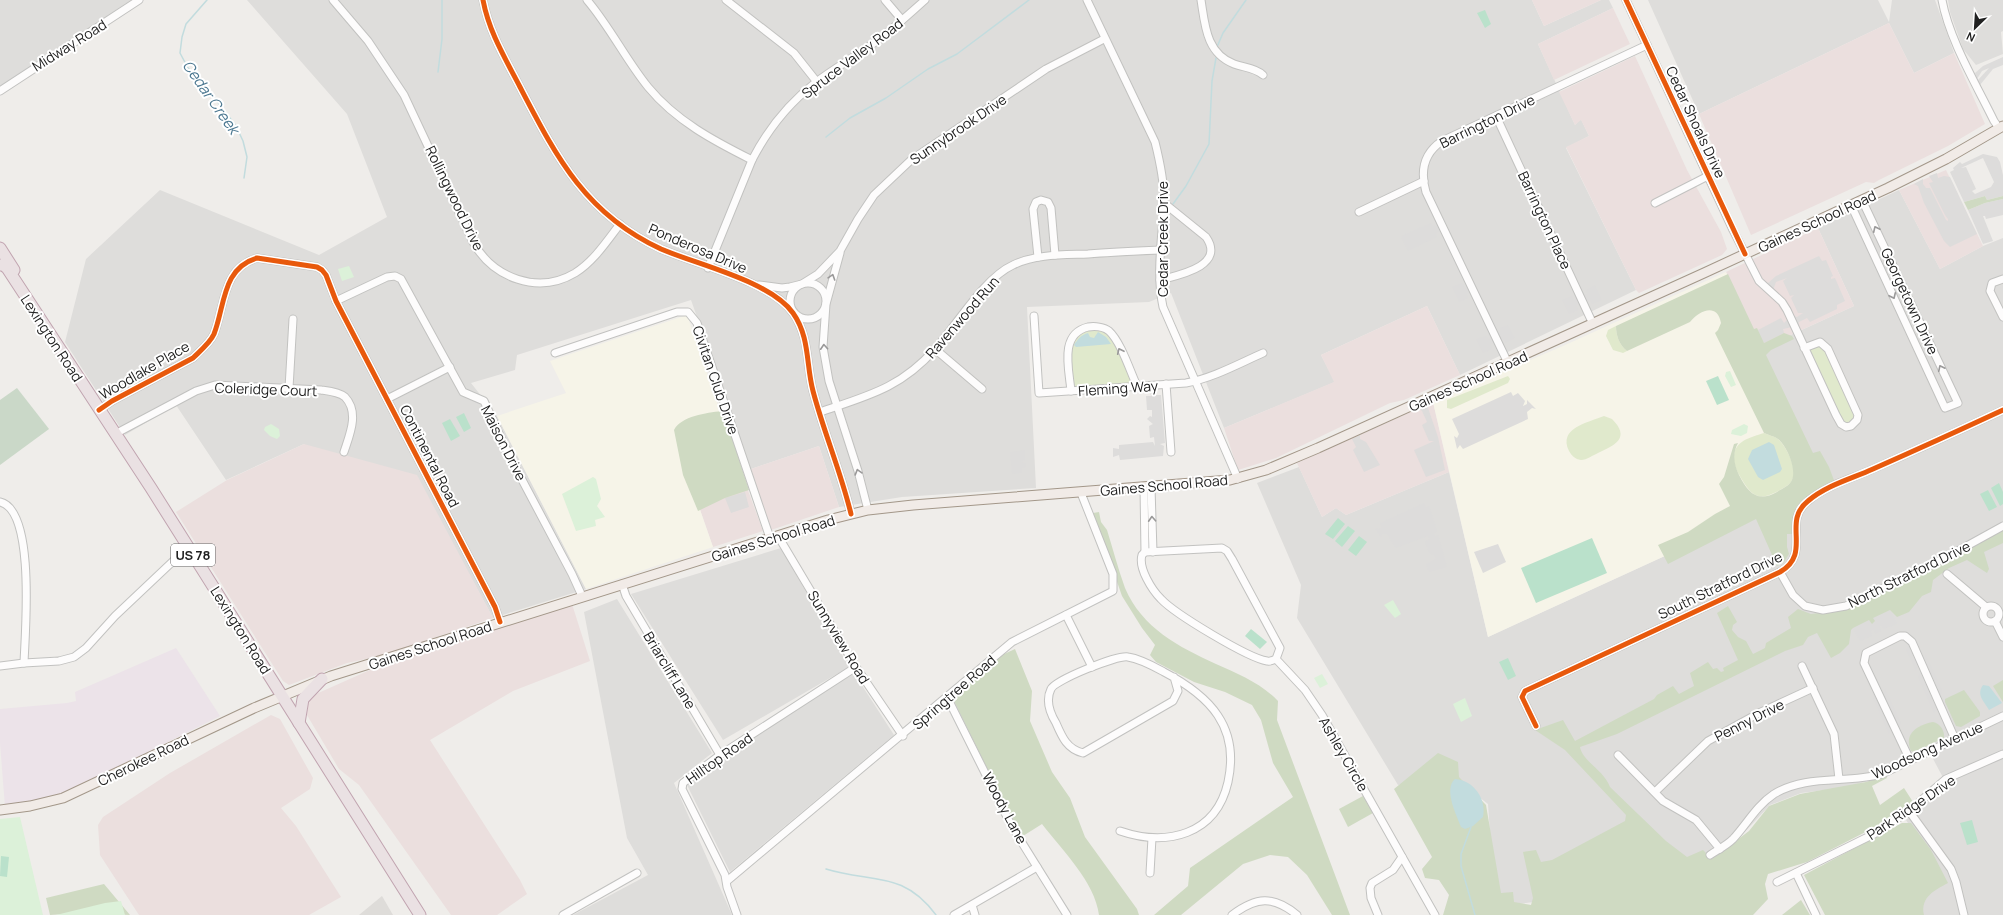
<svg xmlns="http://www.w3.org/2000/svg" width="2003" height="915" font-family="Manrope,sans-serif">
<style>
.residential{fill:#dedddb}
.commercial{fill:#ebdfde}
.industrial{fill:#ece3e9}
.education{fill:#f6f4e8}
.religious{fill:#dddcdb;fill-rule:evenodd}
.airport{fill:#dedcd9}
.grass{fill:#e0e9cc}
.forest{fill:#cfdac2}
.cemetery{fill:#cad8c8}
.park{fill:#dcf1d9}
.pitch{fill:#bae1cb}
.water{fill:#c2dcde}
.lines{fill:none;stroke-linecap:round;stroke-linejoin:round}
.stream{stroke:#c2dcde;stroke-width:1.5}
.minor-casing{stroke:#c2c2c0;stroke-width:9}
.major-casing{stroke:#a39789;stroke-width:11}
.highway-casing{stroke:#c1a4b0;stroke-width:13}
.minor{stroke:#fdfcfc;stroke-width:7}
.major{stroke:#f1ebe7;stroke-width:9}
.highway{stroke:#eae1e3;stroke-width:11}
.cycleway-casing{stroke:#fff;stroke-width:8}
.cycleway{stroke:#e8590c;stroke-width:5}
.oneway{stroke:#9a9999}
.labels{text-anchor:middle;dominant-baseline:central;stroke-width:4;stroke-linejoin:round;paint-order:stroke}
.shield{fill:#fff;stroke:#646464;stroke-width:1}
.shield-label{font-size:13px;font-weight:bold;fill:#212121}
.street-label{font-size:14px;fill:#212121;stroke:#fff}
.water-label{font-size:15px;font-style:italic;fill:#4c7891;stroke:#fff}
</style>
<rect width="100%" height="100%" fill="#efedea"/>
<g class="residential">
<path d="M0,0H131L0,86Z"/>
<path d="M247,0H1532L1544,26L1601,0H1609L1613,8L1538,44L1575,125L1581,119L1589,136L1566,148L1636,290L1460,375L1427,306L1321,355L1335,382L1224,428L1171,293L1149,302L1027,307L1036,488L902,497L839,507L819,446L751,469L691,300L517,355L515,370L471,383L497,416L586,589L493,618L469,574L304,444L226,480L176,405L125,435L65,342L86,259L160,190L319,255L387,217L347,114Z"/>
<path d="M1648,0H1878L1889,22L1892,0H1935L1954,53L1914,73L1889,23L1699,114Z"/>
<path d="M1948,0H2003V31L2001,32L2003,54L1976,65L1963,49L1950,12Z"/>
<path d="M1899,190L1940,269L1983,246L2003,238V915H1921L1917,890L1947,882L1906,820L1947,785L1931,755L1890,774L1849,787L1801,793L1770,805L1726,852L1692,865L1541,901L1495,907L1488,804L1452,776L1398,785L1297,618L1301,585L1257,483L1299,467L1322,517L1336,508L1346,515L1449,472L1488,637L1824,483L1762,348L1854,306L1818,228Z"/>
<path d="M781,548L849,667L723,740L631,594Z"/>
<path d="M617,599L712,753L674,783L732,915H573L648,875L627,838L584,612Z"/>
<path d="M852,670L894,735L730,872L687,785Z"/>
</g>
<g class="commercial">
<path d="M1532,0H1601L1544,26Z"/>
<path d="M1613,8L1630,44L1554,80L1538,44Z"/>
<path d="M1889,23L1914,73L1954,53L1985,124L1948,146L1879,180L1874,183L1866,182L1751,235L1699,114Z"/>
<path d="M1635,56L1687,170L1721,232L1727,249L1722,255L1639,293L1636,290L1566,147L1589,136L1581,120L1575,125L1559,92Z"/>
<path d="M1946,170L1983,246L1940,269L1899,190Z"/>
<path d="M1818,228L1854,306L1762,348L1726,272Z"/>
<path d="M1427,306L1460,375L1404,400L1390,403L1276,458L1238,470L1224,428L1334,382L1321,355Z"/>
<path d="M1433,402L1449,472L1346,515L1336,508L1322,517L1297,463Z"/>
<path d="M304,444L417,475L493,618L380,656L347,663L289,685L283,681L176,512L227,480Z"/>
<path d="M819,446L839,507L771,530L751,469Z"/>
<path d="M739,466L763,531L713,547L690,481Z"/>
<path d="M572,604L590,661L513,691L430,740L520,880L527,894L497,915H451L359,785L339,769L304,710L307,698L370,670Z"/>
<path d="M271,715L280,719L313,778L310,789L281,808L296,826L341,897L309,915H139L100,855L98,825L103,817L170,773Z"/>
</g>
<path class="industrial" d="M176,648L220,716L68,792L49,799L5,807L0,743V709L67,703L76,701L75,692Z"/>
<g class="education">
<path d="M1726,272L1824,483L1488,637L1433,402L1563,346Z"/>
<path d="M687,315L739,466L690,481L713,547L586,589L497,416L566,393L550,361Z"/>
</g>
<g class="religious">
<path d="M2003,57V65L1993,69L1980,85L1978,80L1989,68L1982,71L1977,79L1975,73L1983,66Z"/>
<path d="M1983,154L1997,157L2000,162L2003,175V196L1987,200L1985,196L1964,202L1950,172L1954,170L1953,168L1960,162L1962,164ZM1983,158L1994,182L1991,187L1975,194L1972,191L1976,189L1966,167L1961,168Z"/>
<path d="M1937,173L1938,178L1944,176L1950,177L1977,234L1950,247L1944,241L1924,203L1918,186L1914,184L1923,179V184L1926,188H1930L1946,220L1948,221V219L1945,215L1929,183L1933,182L1929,176Z"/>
<path d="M2003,199V215L1986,219L1985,216H1983L1993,241L1983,244L1968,210L1985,203Z"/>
<path d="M1431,223L1433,227L1438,224L1443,232H1438L1436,234L1437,237L1408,251L1401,236Z"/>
<path d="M1819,256L1822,261L1826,260L1833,276L1831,277V279L1835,278L1845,301L1837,305V309L1810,322L1807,318L1799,322L1798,326L1793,316L1797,317L1803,313H1798L1791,298L1794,295L1790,296L1783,281L1787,278L1776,282L1773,290L1765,282L1768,283L1776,276Z"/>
<path d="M1462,283L1465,288L1468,286L1471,292L1467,294L1468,298L1459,302L1452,287Z"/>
<path d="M1595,285L1602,300L1592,304L1590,300L1587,302L1584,296L1587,294L1586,290Z"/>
<path d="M1572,296L1574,300L1577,298L1581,304L1577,305L1578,310L1569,314L1562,300Z"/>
<path d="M1781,318L1784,323L1788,319L1792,327L1783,329L1784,333L1764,343L1759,335L1758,330Z"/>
<path d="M1508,325L1515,338L1506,343L1503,339L1500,340L1498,335L1500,333V328Z"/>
<path d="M1486,336L1489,339L1492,336L1495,343L1491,344L1492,349L1483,353L1476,339Z"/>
<path d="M1149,388H1157L1156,395H1161L1165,443L1160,444L1164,446L1163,456L1120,460L1119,455L1113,457V448L1119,449V445L1153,442L1155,446L1154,437L1150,438L1149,426L1153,424L1147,419L1150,416L1152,417V410H1147L1146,396H1151Z"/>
<path d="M1511,392L1513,396L1518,393L1525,401L1523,406L1527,404V400L1536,409L1532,408L1527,412L1528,419L1463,449L1460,445L1457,449L1454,436L1457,438L1459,434L1452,419Z"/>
<path d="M1429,404L1428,408L1438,437L1445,470L1426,477L1414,450L1434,441H1429L1422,425L1427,422L1422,411L1419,408Z"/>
<path d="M1360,435V439L1366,442L1380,465L1364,472L1353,450L1356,447L1352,439Z"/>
<path d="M1025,450V460L1021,462L1026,463V467L1022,468V473L1012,474L1010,452Z"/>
<path d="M745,492L749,507L731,513L725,498Z"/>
<path d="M1424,503L1426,507L1429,506L1436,527L1437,531L1434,533L1435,536L1438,535L1447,567L1429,572L1426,564L1436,559L1434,555L1430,554L1425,542L1430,539L1428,536L1396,548L1387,534H1382L1381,537L1375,528L1379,529L1381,528L1380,523Z"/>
<path d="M1498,544L1506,562L1483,573L1474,552Z"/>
<path d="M1890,610L1897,624L1884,629L1882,626H1880L1881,631L1875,634L1874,630H1871L1872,636L1860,641L1853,628L1869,620L1872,624L1875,622L1873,618Z"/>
<path d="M1909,644L1918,664L1916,671L1906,650Z"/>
<path d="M1926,655L1942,690L1940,697L1923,662Z"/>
<path d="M1921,671L1938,707L1934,713L1918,677Z"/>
<path d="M1885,688L1901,723L1899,729L1883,694Z"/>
<path d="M1875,691L1892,728L1889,734L1873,698Z"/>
</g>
<path class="airport" d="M382,896L393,915H359Z"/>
<g class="grass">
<path d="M1616,326C1616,335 1619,345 1627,351L1623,353L1613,350L1606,336L1608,330Z"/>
<path d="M1090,329L1106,332L1113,340L1132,379L1131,383L1074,388L1070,351L1076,336Z"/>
<path d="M1823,345L1856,417L1851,424L1843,423L1809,352L1810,347Z"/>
<path d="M1508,376L1510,379L1508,383L1451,409L1447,408V400Z"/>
<path d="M1604,416L1612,419C1631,438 1615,445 1598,453C1593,455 1587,460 1581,460C1575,459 1572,456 1569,451C1558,428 1587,423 1604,416Z"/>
<path d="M1764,433C1768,435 1774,436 1778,439C1786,446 1797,468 1793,478C1791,484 1785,487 1780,490C1763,499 1755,500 1744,483C1740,476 1735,469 1734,461C1732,441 1749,438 1764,433Z"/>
</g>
<g class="forest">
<path d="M1985,196L1987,200L2003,196V199L1985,203L1968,210L1964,202Z"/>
<path d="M1728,274L1754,329L1757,328L1764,343L1784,333L1792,336L1794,339L1771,350L1766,355L1813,453L1820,451L1829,467L1835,483C1808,494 1793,502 1793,534H1787V547L1789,554L1784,562L1777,566L1756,519L1668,564L1658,545L1688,532L1715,514L1730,506L1719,484L1724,477L1734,444L1738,443C1732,454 1734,464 1739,475C1748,493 1758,503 1777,492C1781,489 1787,487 1790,483C1799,473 1787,446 1778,439C1774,436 1768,435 1764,433L1715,333L1718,330L1721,323C1717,302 1699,311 1690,322L1627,351C1619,345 1616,335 1616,326Z"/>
<path d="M721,411L724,413L749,490L725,498L698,511L683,475L674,430C681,416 707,413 721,411Z"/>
<path d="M1099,512L1101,522L1107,530C1113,549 1118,569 1125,588C1142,628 1179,647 1216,664C1238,674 1261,683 1278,701L1277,720L1350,915H1332L1307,875L1288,857L1270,855L1243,864L1181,915H1154L1188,886L1190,868L1293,797L1273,763L1261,720L1252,705L1225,692L1194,682L1156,662L1150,655L1155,645L1142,628L1122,596L1093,513Z"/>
<path d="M2003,528V543L1984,552L1989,569L1987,573L1967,560L1949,568L1933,580L1931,592L1922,596L1909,612L1897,617L1890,610L1873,618L1875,621L1872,624L1869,620L1853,628L1851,630L1849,644L1840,653L1831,658L1817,633L1808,637L1803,645L1785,651L1617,734L1580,747C1583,762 1604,770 1610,787L1666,841L1687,857L1703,850L1712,859L1749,831L1769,806L1800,794L1866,782L1886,775L1887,778L1872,786L1880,805L1904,788L1913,802L1889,820L1807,862L1768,874L1765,884L1768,899L1753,915H1443L1449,895L1439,880L1425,878L1422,869L1432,857L1394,789L1438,753L1458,762L1459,777L1486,805L1501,893L1513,892L1514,902L1531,905L1533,898L1523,852L1536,850L1541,862L1552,860L1625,821L1626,815L1565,750L1535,730L1563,720L1575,741L1654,699L1657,695L1673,686L1679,694L1694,686L1690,673L1708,662L1713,669L1717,668L1721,672L1724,671L1723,668L1738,660L1717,613L1728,606L1737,622L1733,625L1732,630L1738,637L1746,641L1753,654L1765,648L1766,643L1791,628L1788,617L1798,609L1811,614L1835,611L1903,583L1953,558Z"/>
<path d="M1015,649L1032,691L1030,721L1052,772L1070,798L1085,837L1137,909L1139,915H1099C1095,882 1062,850 1042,824L1023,836L1008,811L953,699L1002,655Z"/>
<path d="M2003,680V702L1993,686Z"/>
<path d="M1964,690L1980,712V716L1961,727L1956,726L1945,702V699Z"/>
<path d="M1933,722C1940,723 1945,731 1944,738L1914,752L1911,751C1903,733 1918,725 1933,722Z"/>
<path d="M1363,796L1373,813L1348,827L1339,809Z"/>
<path d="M1902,823H1911L1931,850L1948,883C1935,890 1920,897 1924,915H1825L1804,875Z"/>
<path d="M104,884L130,915L78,913L50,915L46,898Z"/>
<path d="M1801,900L1810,915H1782Z"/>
</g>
<path class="cemetery" d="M17,388L49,429L0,465V400Z"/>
<g class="park">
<path d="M349,266L354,277L342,281L338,269Z"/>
<path d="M1730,371L1736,385L1731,387L1725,376L1726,372Z"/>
<path d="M271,424L279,429L280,436L277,439L270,436L264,430L265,427Z"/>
<path d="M1744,424L1748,426L1747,433L1741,436L1731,434L1732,430Z"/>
<path d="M593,477L596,479L601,499L597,506L605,517L595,520L596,526L576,531L562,494Z"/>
<path d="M1393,600L1401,614L1395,618L1384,605Z"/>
<path d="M1322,674L1328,684L1320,688L1314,678Z"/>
<path d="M1465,698L1472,716L1461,722L1453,704Z"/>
<path d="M20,817L43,915H0V819Z"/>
<path d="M121,901L125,915H56L105,903Z"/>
</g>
<g class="pitch">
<path d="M1485,10L1491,24L1485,28L1477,13Z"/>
<path d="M1718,376L1729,400L1717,405L1706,381Z"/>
<path d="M464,413L471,428L464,432L456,417Z"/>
<path d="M450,419L460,436L451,441L442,423Z"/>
<path d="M1999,483L2003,492V504L2000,506L1991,488Z"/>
<path d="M1988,490L1997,507L1989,511L1980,494Z"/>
<path d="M1338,518L1345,524L1333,539L1325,534Z"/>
<path d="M1348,526L1355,531L1342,547L1335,541Z"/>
<path d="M1359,536L1367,542L1356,556L1348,550Z"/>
<path d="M1592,538L1607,573L1536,603L1521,568Z"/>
<path d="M1251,629L1267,642L1260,649L1245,636Z"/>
<path d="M1508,658L1516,676L1508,680L1499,662Z"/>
<path d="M1972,820L1978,842L1967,845L1960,823Z"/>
<path d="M1,856L9,857L7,877L0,876Z"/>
</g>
<g class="water">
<path d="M1098,332L1106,337L1111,344L1076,347L1074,345C1078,339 1081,335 1088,333L1090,337L1094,338Z"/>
<path d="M1769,442L1774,445L1782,469L1780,472L1763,480L1758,477L1748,459L1752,450Z"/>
<path d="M1983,685L1989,686L2002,703L1989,710C1984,701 1976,695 1983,685Z"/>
<path d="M1455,779C1474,780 1487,800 1483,817L1473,826L1465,829L1461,827C1457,816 1443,789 1455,779Z"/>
</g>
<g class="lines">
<g class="stream">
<path d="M207,0L186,24L182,37L180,53L188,68L213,96L236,126L243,141L247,157L244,178"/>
<path d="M1217,47L1223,33L1246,0"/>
<path d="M438,72L442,39V0"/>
<path d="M826,137L850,118L886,98L928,69L957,54L1029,0"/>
<path d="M1173,204L1186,186L1209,144L1212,81L1216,58"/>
<path d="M1471,827L1461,854V866L1475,915"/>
<path d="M826,869C871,883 903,870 936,915"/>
</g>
<g class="minor-casing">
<g id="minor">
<path d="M333,0L368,41L404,95L473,242C493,278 538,295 575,273C594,261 607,241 620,224"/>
<path d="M483,0C489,32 505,58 520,87C556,156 585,214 661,249C698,265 770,281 793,313C810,337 806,365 813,391C824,433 841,472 851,514"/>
<path d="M587,0C610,27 626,60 648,87C676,121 714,141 752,160"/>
<path d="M726,0L794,53L817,82"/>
<path d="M885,0L902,20"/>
<path d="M1087,0L1155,142C1160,162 1165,184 1164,205C1162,239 1156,274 1163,307L1238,479"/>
<path d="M1201,0C1205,25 1206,53 1234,64C1244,68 1254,67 1263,75"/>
<path d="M1626,0L1733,230L1759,281L1782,302L1787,310L1836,415L1841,424L1846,427L1851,426L1857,420L1858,415L1828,349L1820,342L1804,348"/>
<path d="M1942,0C1949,39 1976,84 1994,121L1999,128"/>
<path d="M0,91L139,0"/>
<path d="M1496,116L1593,324"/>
<path d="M1655,203L1708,176"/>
<path d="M1851,205L1945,408L1958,403L1862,200"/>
<path d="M1359,212L1424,181"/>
<path d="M840,253L826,304L823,347L829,381L858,471L868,510"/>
<path d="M1038,257L1033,209L1036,202L1041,200L1048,202L1051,208L1055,255"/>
<path d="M708,268L752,160C767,131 789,103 815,83C833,69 853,58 871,45C890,32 908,15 925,0"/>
<path d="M2003,279L1992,283L1990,291L2003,317"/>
<path d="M1160,280C1179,275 1226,266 1206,237L1164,203"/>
<circle cx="808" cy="301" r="18"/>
<path d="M759,285L782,288L790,287L802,284L818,274L840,251L858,219L874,195L911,160L1046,69L1104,39"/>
<path d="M336,301L387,277L395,276L401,279L463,392L484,401L511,459L572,574L582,596"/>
<path d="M1034,316L1039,393L1186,383C1213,378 1238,364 1263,353"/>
<path d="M935,349L982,389"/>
<path d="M555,353L677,312H688L697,323L770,538"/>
<path d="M1508,363L1426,192C1420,171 1424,153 1442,141L1647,45"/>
<path d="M1166,384L1171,452"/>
<path d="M289,388L293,319"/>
<path d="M1071,391C1069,369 1059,334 1088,327C1095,326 1104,327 1109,331C1121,342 1130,371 1137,386"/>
<path d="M387,399L450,367"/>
<path d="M99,410L112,401L193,358C200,351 210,343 214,334C225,306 222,268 257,258L317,267L322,270L326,275L336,301L495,607L500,622"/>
<path d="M820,412C867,396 901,388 935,349C957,325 984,278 1013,265C1036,254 1063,255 1088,254C1112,252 1136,251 1161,250"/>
<path d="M115,434L196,391L215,385L321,390C328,391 339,392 345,397C360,413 349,436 344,452"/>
<path d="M1144,487L1145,552"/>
<path d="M1151,487L1153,552"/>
<path d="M0,502C36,510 25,634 24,663"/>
<path d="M778,536L856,667L903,736"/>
<path d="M1222,548L1227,551L1232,559L1280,648L1276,659C1273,660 1270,662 1267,661C1248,658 1175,614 1161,599C1152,590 1138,568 1142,555L1145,552Z"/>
<path d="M1780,572L1793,595L1805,606L1823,610L1846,606L1945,558L2003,526"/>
<path d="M1947,574L1986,607"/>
<path d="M622,584L626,596L720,755"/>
<circle cx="1991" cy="614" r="8"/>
<path d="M1066,615L1092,667"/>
<path d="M1995,621L2003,637"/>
<path d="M1276,659L1305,690L1322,715L1435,915"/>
<path d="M0,666L24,663L59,661L74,657L86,648L115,616L188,547"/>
<path d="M1802,666L1834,734L1839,779"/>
<path d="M947,697L1011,825L1067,915"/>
<path d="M1536,726L1522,697L1525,691L1780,572C1813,553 1781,522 1808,501C1827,485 1851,479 1873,469C1916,450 1960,430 2003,410"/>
<path d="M1618,755L1663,801L1696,820L1720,849"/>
<path d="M1910,760L1864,663L1866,653L1900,636H1905L1912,642L1955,739"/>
<path d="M1655,792L1708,741L1761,712L1813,688"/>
<path d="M1909,811L1951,869L1956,882L1964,915"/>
<path d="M1120,831C1167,847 1216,835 1228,782C1240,727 1210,696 1164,672C1153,666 1141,659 1128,657C1117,655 1055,680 1051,689C1045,701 1050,713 1056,723C1062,737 1067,749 1083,753L1173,701L1178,691L1174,677"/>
<path d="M1710,855C1717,850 1726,846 1733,839C1747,824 1756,806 1774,794C1807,774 1846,784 1882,774L2003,716"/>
<path d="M1150,873L1152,838"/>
<path d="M1796,873L1816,915"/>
<path d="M727,881L1012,642L1113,591V574L1081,493"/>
<path d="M1777,882L1874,834L1909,811L1946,779L2003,754"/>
<path d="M972,905L975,915"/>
<path d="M563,915L637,873"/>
<path d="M737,915L727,887L725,875L682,789L683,783L720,755L856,667"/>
<path d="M954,915L1037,867"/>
<path d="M1232,915C1256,897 1273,895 1297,915"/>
<path d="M1378,915L1371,898L1370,888L1372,883L1393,870L1402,857"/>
</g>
</g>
<g class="major-casing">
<path id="major" d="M0,810L30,806L63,798L254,708L331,676L828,520L868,510L913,505L1230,480L1266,470L1318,448L1704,273L1888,188L1946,159L2003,126"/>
</g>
<g class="highway-casing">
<g id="highway">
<path d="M0,248L14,270"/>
<path d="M0,265H3L7,268L151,488L420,915"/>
<path d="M299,723L303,699L322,679"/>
</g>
</g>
<use href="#minor" class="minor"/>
<use href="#major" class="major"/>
<use href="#highway" class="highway"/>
<g class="cycleway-casing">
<g id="cycleway">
<path d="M483,0C489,32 505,58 520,87C556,156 585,214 661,249C698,265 770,281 793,313C810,337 806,365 813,391C824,433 841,472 851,514"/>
<path d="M1626,0L1745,254"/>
<path d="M99,410L112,401L193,358C200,351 210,343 214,334C225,306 222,268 257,258L317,267L322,270L326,275L336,301L495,607L500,622"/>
<path d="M1536,726L1522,697L1525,691L1780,572C1813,553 1781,522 1808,501C1827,485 1851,479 1873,469C1916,450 1960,430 2003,410"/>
</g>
</g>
<use href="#cycleway" class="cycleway"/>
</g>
<defs><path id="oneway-chevron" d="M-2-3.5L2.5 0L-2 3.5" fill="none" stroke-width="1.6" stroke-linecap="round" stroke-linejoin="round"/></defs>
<g class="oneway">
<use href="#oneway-chevron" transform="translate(1876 229) rotate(-115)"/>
<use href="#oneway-chevron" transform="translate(832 277) rotate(-72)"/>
<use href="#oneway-chevron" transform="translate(1893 296) rotate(65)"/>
<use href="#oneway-chevron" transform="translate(824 347) rotate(-94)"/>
<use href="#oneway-chevron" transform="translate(1120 351) rotate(-115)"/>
<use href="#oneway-chevron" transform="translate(1941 368) rotate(-116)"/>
<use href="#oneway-chevron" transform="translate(858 472) rotate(-106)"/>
<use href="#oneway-chevron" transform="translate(1152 519) rotate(-93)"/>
</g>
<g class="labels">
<rect class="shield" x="171" y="544" width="44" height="22" rx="3"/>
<g class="shield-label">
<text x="193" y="555">US 78</text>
</g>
<g class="street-label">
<text transform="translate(69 45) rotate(-32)">Midway Road</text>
<text transform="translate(852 58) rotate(-37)">Spruce Valley Road</text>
<text transform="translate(1487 121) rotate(-26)">Barrington Drive</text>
<text transform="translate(1696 122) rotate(65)">Cedar Shoals Drive</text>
<text transform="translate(958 129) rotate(-34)">Sunnybrook Drive</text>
<text transform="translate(455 198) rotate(64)">Rollingwood Drive</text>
<text transform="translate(1545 220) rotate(65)">Barrington Place</text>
<text transform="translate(1817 221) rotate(-25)">Gaines School Road</text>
<text transform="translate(1162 239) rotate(-90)">Cedar Creek Drive</text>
<text transform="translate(698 248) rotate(23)">Ponderosa Drive</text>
<text transform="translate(1910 301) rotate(65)">Georgetown Drive</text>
<text transform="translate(962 317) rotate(-49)">Ravenwood Run</text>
<text transform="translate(52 338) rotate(57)">Lexington Road</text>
<text transform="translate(144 370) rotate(-30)">Woodlake Place</text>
<text transform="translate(716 380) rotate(71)">Civitan Club Drive</text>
<text transform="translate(1468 381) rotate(-24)">Gaines School Road</text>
<text transform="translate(1118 388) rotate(-4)">Fleming Way</text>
<text transform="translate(266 389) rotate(2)">Coleridge Court</text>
<text transform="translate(504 443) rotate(63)">Maison Drive</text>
<text transform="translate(430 456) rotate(63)">Continental Road</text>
<text transform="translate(1164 485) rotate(-5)">Gaines School Road</text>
<text transform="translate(773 538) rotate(-17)">Gaines School Road</text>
<text transform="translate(1909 574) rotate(-26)">North Stratford Drive</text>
<text transform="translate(1720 585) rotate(-26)">South Stratford Drive</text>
<text transform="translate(241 630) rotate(58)">Lexington Road</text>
<text transform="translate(839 637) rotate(59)">Sunnyview Road</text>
<text transform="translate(430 645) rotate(-18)">Gaines School Road</text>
<text transform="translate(670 670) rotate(59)">Briarcliff Lane</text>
<text transform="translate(954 692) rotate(-41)">Springtree Road</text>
<text transform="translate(1749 720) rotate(-27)">Penny Drive</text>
<text transform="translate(1927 750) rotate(-24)">Woodsong Avenue</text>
<text transform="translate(1344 754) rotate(60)">Ashley Circle</text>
<text transform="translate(719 758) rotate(-35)">Hilltop Road</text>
<text transform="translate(143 760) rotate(-26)">Cherokee Road</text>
<text transform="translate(1911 807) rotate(-34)">Park Ridge Drive</text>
<text transform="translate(1005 808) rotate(62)">Woody Lane</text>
</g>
<g class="water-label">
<text transform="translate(211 97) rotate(55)">Cedar Creek</text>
</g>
</g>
<g transform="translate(1975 28) rotate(205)" stroke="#ffffff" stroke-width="3" paint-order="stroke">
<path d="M0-3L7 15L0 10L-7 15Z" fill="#212121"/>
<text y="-6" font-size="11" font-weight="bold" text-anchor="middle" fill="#212121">N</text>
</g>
</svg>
